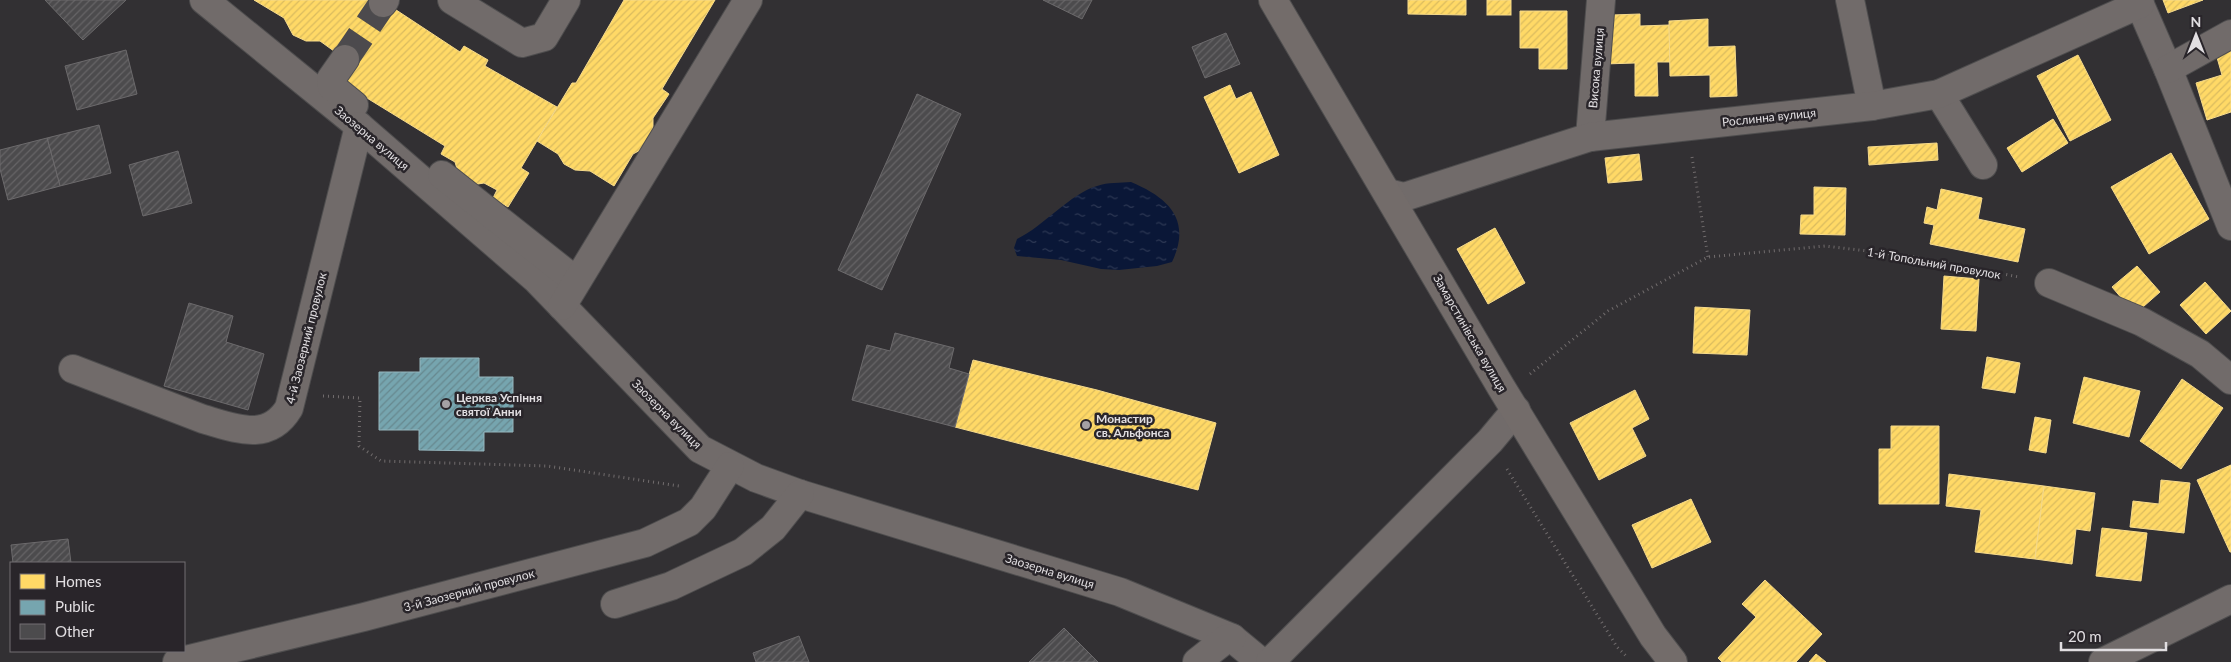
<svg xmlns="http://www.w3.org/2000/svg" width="2231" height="662" font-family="Lato,sans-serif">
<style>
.water{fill:url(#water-ripples)}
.homes{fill:url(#homes-hatch);stroke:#f6da8b}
.public{fill:url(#public-hatch);stroke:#96b6be}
.building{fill:url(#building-hatch);stroke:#6c6a6c}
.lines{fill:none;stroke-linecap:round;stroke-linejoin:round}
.minor-tunnel{stroke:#4c4a4d;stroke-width:28;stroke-dasharray:28 14;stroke-linecap:butt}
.minor-casing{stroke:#4e4d4e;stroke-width:30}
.major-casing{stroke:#4e4d4e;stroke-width:30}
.path{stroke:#716c6d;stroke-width:3;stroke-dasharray:1 4;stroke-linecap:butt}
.minor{stroke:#716b6a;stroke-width:28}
.major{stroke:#736c6a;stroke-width:28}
.poi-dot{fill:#a4a1a4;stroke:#29252a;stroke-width:2}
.labels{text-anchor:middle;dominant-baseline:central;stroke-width:5;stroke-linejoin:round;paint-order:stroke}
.street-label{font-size:12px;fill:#e1dee1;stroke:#29252a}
.poi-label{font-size:12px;font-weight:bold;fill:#e1dee1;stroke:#29252a;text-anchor:start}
</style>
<defs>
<pattern id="water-ripples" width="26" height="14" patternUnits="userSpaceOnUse" patternTransform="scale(1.25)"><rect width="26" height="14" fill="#0a1737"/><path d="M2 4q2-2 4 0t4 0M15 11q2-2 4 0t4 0" fill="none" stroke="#2d3854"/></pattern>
<pattern id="homes-hatch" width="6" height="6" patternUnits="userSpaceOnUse" patternTransform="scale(1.25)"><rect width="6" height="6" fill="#ffd966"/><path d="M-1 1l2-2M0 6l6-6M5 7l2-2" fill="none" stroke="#dabb5f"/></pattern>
<pattern id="public-hatch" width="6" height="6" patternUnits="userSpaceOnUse" patternTransform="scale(1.25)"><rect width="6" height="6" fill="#76a5af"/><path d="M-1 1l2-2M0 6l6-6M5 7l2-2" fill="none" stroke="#67888f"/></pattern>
<pattern id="building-hatch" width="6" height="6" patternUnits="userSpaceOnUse" patternTransform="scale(1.25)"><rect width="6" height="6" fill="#4c4b4d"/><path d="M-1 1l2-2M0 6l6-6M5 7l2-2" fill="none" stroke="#666466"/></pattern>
</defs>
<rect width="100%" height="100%" fill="#323033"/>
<path class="water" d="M1131,182C1169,198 1192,220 1172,262L1157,266L1119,270L1101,269L1061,260L1017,256L1014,248L1017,239C1044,226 1071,193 1097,186C1108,182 1120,183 1131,182Z"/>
<g class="homes">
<path d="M254,0H381L460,52L464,46L488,60L485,66L557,107L521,168L529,173L508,207L493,198L497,190L484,183L472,185L460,179L455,162L441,154L445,146L336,79L345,59L320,41H306L293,35L284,18Z"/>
<path d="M624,0H715L662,89L669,94L653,118V136L646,147L633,154L614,186L590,171L575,170L564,164L558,154L537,141L572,83H576Z"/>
<path d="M1408,0H1466V15L1408,14Z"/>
<rect x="1487" y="0" width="24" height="15"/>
<path d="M2163,0H2203L2168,13Z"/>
<path d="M1520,11H1567V69H1539V48H1520Z"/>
<path d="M1640,14V26L1669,25L1670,62H1657L1658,96H1635V63L1604,64L1612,15Z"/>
<path d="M1708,19V47L1735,46L1737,96L1710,97V75L1670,76L1669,21Z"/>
<path d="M2231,42V112L2207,120L2196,83L2222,75L2214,47Z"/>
<path d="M2078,55L2111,120L2070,141L2037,76Z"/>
<path d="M1230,85L1236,99L1251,92L1279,155L1239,173L1204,97Z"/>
<path d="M2053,119L2068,143L2022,172L2007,148Z"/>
<path d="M1937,143L1938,160L1869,165L1868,147Z"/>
<path d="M2171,153L2209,219L2149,254L2111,187Z"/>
<path d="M1639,154L1642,180L1608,183L1605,158Z"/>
<path d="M1814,187L1846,188L1845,235L1800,234L1801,215H1814Z"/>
<path d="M1941,189L1982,198L1978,219L2025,229L2018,262L1930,244L1934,225L1924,223L1927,207L1937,210Z"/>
<path d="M1495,228L1525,283L1488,304L1457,249Z"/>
<path d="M2137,266L2160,292L2135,314L2112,287Z"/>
<path d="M1944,276L1979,279L1976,331L1941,329Z"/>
<path d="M2205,282L2231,311L2206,334L2180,305Z"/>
<path d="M1695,307L1750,310L1747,355L1693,353Z"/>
<path d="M1987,357L2020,363L2015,393L1982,388Z"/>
<path d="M973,360L1097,390L1216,423L1198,490L955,427Z"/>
<path d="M2084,377L2140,391L2129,437L2073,423Z"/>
<path d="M2182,379L2223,408L2181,469L2140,441Z"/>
<path d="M1635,390L1649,419L1632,428L1646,456L1599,480L1570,423Z"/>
<path d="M2035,417L2051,420L2046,453L2029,450Z"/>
<path d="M1891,426H1939V504H1879V449H1891Z"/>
<path d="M2231,465V552H2230L2197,480Z"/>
<path d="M1949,474L2044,486L2035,559L1975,552L1981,510L1946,506Z"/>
<path d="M2161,480L2190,483L2184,533L2130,527L2133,501L2159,504Z"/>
<path d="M2044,486L2095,493L2090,531L2076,529L2072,564L2035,559Z"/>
<path d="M1691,499L1711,542L1652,568L1632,525Z"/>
<path d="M2102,528L2147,533L2141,581L2096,576Z"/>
<path d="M1765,580L1822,634L1796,662H1722L1718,658L1756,617L1742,604Z"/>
<path d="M1816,654L1826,662H1809Z"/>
</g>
<path class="public" d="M420,358H479V377H513V432H484V451L419,450V430H379V372H420Z"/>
<g class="building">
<path d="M45,0H126L83,40Z"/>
<path d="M1043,0H1092L1082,19Z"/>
<path d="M1226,33L1240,64L1205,78L1192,47Z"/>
<path d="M126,50L137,94L77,110L65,66Z"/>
<path d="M917,94L961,114L882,290L838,270Z"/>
<path d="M99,125L111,173L60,186L47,138Z"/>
<path d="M47,138L60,186L8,200L0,169V150Z"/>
<path d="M178,151L192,203L143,216L129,165Z"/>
<path d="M189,303L233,316L226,342L264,354L248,410L164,386Z"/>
<path d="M895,333L954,348L949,368L969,374L955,427L852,400L867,345L890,351Z"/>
<path d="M68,539L71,563H13L11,545Z"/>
<path d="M1064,628L1098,662H1029Z"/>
<path d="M799,636L809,662H756L753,653Z"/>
</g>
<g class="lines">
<path class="minor-tunnel" d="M345,59L383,3"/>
<g class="minor-casing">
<g id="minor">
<path d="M204,0L359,126L537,280L700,449L756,478L800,494L1120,592L1232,638L1261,662"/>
<path d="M452,0L522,43L544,37L566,0"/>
<path d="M1850,0L1872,106"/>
<path d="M2138,0L2168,69L2231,226"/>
<path d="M383,3L385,0"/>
<path d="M345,59L331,79L332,87L354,105"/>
<path d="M2168,69L2231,34"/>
<path d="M1939,94L1983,165"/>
<path d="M1590,137L1601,0"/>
<path d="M442,175L576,281"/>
<path d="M1388,193L1404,197L1590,137L1872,106L1939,94L2140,4"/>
<path d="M2049,283L2142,322L2200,354L2231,380"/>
<path d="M562,306L748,0"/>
<path d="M73,369L203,419C235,428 268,443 289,408L359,126"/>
<path d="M615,604L671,586L743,552L773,528L800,494"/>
<path d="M177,662L364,617L645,543L689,522L703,508L730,466"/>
<path d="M1197,662L1226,639L1232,638"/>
<path d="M1270,662L1490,441L1516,410"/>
<path d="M2103,662L2231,599"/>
</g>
</g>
<g class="major-casing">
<path id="major" d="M1273,0L1501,387L1653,636L1673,662"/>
</g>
<g class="path">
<path d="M1692,157L1708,257"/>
<path d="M1530,374L1608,311L1708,257L1825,246L1910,256L2019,277"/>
<path d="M323,396L360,398L359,446L381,461L547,466L679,486"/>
<path d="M1507,469L1617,647L1626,656"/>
</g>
<use href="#minor" class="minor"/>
<use href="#major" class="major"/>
</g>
<g class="poi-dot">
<circle cx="446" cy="404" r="5"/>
<circle cx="1086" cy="425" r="5"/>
</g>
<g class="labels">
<g class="street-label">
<text transform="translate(1596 68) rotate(-85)">Висока вулиця</text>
<text transform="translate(1769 117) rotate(-6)">Рослинна вулиця</text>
<text transform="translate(372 138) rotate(40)">Заозерна вулиця</text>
<text transform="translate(1934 263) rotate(10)">1-й Топольний провулок</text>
<text transform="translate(1470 333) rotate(60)">Замарстинівська вулиця</text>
<text transform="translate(306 338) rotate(-76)">4-й Заозерний провулок</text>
<text transform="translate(667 414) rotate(45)">Заозерна вулиця</text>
<text transform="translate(1050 571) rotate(17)">Заозерна вулиця</text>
<text transform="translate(469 590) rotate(-15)">3-й Заозерний провулок</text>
</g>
<g class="poi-label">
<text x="456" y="397">Церква Успіння<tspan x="456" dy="14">святої Анни</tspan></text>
<text x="1096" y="418">Монастир<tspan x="1096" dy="14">св. Альфонса</tspan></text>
</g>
</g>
<rect x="10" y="562" width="175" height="90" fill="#29252a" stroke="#736f73"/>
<rect x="20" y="574" width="25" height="15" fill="#ffd966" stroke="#736f73"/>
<text x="55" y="587" font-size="15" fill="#e1dee1">Homes</text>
<rect x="20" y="600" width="25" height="15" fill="#76a5af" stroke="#736f73"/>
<text x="55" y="612" font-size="15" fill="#e1dee1">Public</text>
<rect x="20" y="624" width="25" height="15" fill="#4c4b4d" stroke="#736f73"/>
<text x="55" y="637" font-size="15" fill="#e1dee1">Other</text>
<g transform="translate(2196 35)" stroke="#29252a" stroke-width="4" paint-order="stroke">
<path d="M0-4L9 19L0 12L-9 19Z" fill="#e1dee1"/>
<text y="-8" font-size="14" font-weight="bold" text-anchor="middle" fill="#e1dee1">N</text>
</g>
<path d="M2061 642v8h105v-8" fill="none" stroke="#e1dee1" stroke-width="2.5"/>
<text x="2068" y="642" font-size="15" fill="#e1dee1" stroke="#29252a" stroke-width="4" paint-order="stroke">20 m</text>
</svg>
